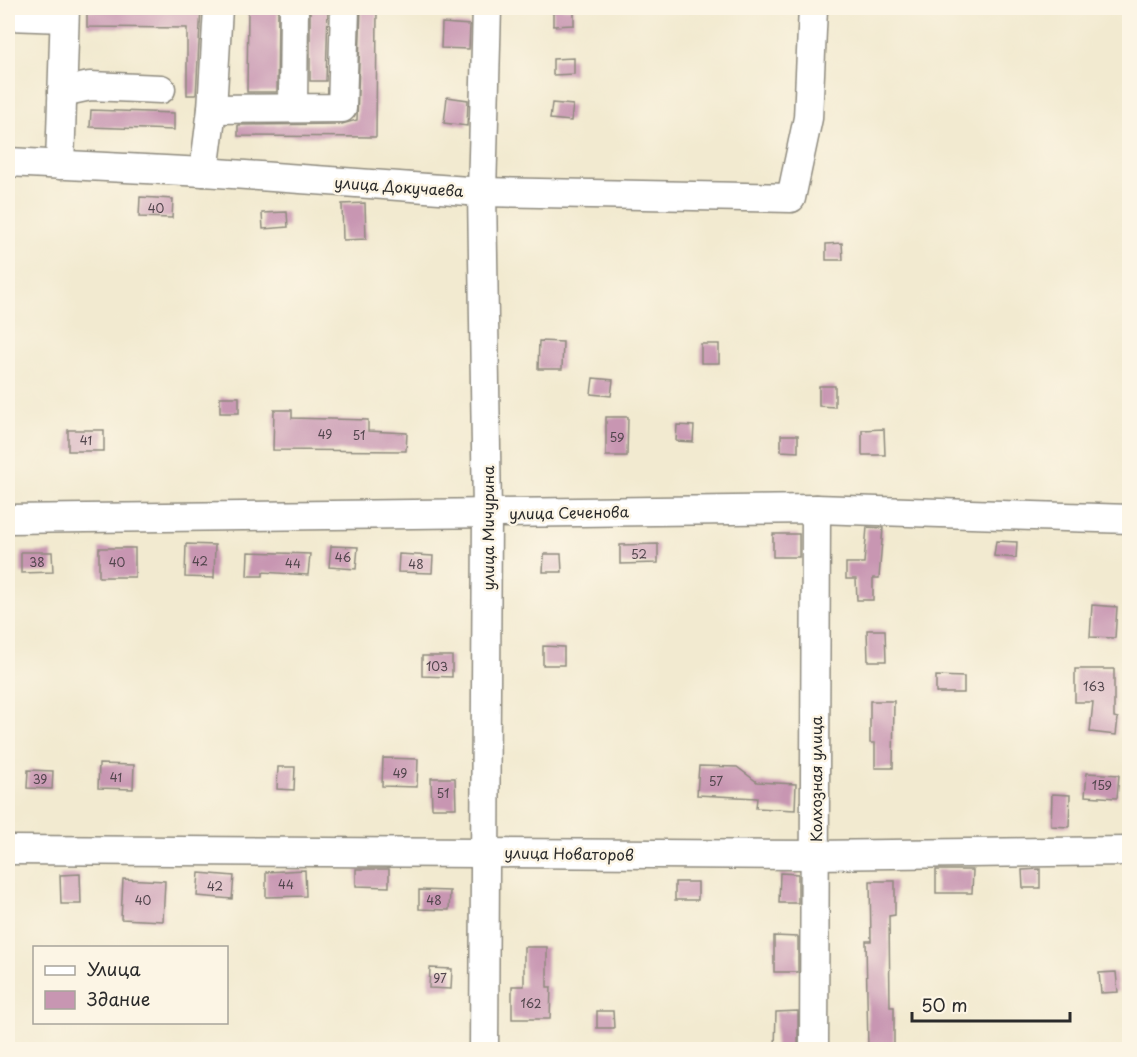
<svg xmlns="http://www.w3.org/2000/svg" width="1137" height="1057" font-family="'Playpen Sans',sans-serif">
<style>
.building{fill:#c896b2}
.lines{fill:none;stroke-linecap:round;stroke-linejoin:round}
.minor-casing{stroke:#8e8a7e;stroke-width:31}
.minor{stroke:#fff;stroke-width:28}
.labels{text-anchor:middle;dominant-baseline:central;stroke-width:5;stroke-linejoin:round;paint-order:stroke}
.number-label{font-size:12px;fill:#52464d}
.street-label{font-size:15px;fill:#2b2b2b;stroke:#fcf5e5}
</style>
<rect width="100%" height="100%" fill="#fcf5e5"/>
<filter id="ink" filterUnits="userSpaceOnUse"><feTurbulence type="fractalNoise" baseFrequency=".0167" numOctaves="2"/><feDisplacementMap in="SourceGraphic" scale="12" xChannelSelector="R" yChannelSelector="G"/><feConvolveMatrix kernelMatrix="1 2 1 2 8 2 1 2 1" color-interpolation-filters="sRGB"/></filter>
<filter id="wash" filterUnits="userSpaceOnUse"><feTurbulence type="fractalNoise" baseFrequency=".008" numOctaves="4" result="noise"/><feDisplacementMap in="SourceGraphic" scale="24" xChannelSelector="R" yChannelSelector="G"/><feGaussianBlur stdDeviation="1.35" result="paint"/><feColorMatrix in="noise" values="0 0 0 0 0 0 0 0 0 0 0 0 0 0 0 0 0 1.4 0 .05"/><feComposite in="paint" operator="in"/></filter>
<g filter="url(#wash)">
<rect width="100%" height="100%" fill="#f2ead0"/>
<g id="blocks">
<g class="building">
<path d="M187,8H201L196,95H187V28L87,27V10L187,11Z"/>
<path d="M248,8H278L277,92H247Z"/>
<path d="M310,8H328L326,81H310Z"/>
<path d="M361,8H377L376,137L238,136V125L342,124L357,120Z"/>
<path d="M553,8H574V25L553,26Z"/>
<path d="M442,23L470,25L469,49L441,48Z"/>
<path d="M574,58V74L553,75V59Z"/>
<path d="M447,97L468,100L467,126L444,123Z"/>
<path d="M552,103L573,105L571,121L550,119Z"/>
<path d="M91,110L174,113V130L90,127Z"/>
<path d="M140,197L173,199L172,218L139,217Z"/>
<path d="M365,203L366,239L343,240L342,204Z"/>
<path d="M287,212L288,227L263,229L262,213Z"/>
<path d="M842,243L843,260H826V244Z"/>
<path d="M539,341L563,342L562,369H538Z"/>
<rect x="701" y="344" width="18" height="19"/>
<path d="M593,378L613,380L611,396L591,394Z"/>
<path d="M819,386H835V407L819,406Z"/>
<rect x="220" y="397" width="19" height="16"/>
<path d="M274,410H292V418L368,420V431L407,433L406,451L273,450Z"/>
<path d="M606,417H628L627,456H606Z"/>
<path d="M677,425L694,426L693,442L676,441Z"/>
<path d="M884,429L885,455H862V430Z"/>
<rect x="68" y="430" width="36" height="21"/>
<path d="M781,435H798V452L781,451Z"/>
<path d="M867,527L883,528L879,578H873V600H857L856,579H846V563H864Z"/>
<rect x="773" y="534" width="26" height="23"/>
<path d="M996,541L1017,542L1016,558L994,556Z"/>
<path d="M186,544L215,545L214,578L185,577Z"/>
<path d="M658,544V563L620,564V545Z"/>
<path d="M331,546L358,547L356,569L329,567Z"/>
<rect x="99" y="548" width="36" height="29"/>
<path d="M21,552H52L53,572L21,573Z"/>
<path d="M248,552L310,554L308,575L263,572V576H247Z"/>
<path d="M399,554L433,556L432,573L398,572Z"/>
<path d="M544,554H561L562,572H543Z"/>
<path d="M1092,605L1117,607L1115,638L1090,637Z"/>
<path d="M867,630H885L886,661H868Z"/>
<path d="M543,646L564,647V665H543Z"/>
<path d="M422,656H452V677L422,676Z"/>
<path d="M1075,669H1114V717L1118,718L1116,735L1090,732L1093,702H1075Z"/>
<path d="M936,676L964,677V693H936Z"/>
<path d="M870,701H894L893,768H875V743H870Z"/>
<path d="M383,758L418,759L417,787L382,786Z"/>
<path d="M99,764L134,765L133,789L98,788Z"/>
<path d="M699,766L737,767L757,782L796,784L795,810L756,808L757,798L697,795Z"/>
<path d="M278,767H295L294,790L277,789Z"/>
<path d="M28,770L53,771L52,789L27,788Z"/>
<path d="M1087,773L1119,775L1117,798L1085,796Z"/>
<path d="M431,778H455L456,808H432Z"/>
<path d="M1052,794L1070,795L1069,827L1051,826Z"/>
<path d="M356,869H389V887L356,886Z"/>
<path d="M1040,869V888H1023L1022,870Z"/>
<path d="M305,870L306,896L266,897V872Z"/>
<path d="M936,870H973L972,893H936Z"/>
<path d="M199,873L234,876L232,899L197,896Z"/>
<path d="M780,873L798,874V903H779Z"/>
<path d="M80,874L81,904H61L60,875Z"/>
<path d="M123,879L165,881L163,921L121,919Z"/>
<path d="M870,881H895V915L889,916L890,1007H894V1050H868L866,941H871Z"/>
<rect x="675" y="882" width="23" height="18"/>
<path d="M419,890L450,891L449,910L419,909Z"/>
<path d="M774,936L798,937V972H774Z"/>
<path d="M524,947H547V987H551L550,1019H512V986H524Z"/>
<path d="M430,968L452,969L451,989L429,988Z"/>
<path d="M1116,972L1118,992L1101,993L1099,973Z"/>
<path d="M597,1011H613L614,1028H597Z"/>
<path d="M798,1011V1048H775L776,1012Z"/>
</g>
</g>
</g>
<g filter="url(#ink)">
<use href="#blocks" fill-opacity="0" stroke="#8e8a7e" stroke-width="1.5"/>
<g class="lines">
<g class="minor-casing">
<g id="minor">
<path d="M8,16L64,18"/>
<path d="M62,92L90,86L161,89"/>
<path d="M293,107L294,8"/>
<path d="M212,109L342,108L345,8"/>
<path d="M8,162L204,172L482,192L791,198L808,118L813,8"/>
<path d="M60,165L65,8"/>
<path d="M204,172L212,109L218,8"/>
<path d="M8,519L816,509L1130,519"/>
<path d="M8,850L815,855L1130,851"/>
<path d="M484,1050L487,512L482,192L487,8"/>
<path d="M814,1050L816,509"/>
</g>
</g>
<use href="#minor" class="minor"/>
</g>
</g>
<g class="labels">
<g class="number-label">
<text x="156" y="208">40</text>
<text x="325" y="434">49</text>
<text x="359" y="435">51</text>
<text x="617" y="437">59</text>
<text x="86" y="440">41</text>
<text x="639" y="554">52</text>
<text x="343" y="557">46</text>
<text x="200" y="561">42</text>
<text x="37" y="562">38</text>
<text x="117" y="562">40</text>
<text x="293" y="563">44</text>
<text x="416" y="564">48</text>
<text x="437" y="666">103</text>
<text x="1094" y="686">163</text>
<text x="400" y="773">49</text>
<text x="116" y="777">41</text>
<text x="40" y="779">39</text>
<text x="716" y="781">57</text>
<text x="1102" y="785">159</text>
<text x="443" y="793">51</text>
<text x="286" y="884">44</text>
<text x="215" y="886">42</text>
<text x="143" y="900">40</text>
<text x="434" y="900">48</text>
<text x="440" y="978">97</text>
<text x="531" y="1003">162</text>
</g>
<g class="street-label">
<text transform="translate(399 186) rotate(4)">улица Докучаева</text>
<text transform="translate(569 512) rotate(-1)">улица Сеченова</text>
<text transform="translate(487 528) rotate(-90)">улица Мичурина</text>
<text transform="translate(815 779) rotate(-90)">Колхозная улица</text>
<text transform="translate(569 853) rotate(1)">улица Новаторов</text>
</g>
</g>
<rect width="1137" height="1057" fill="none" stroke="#fcf5e5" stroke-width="30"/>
<rect x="33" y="946" width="195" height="78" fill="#fcf5e5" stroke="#a8a49b" stroke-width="1.5"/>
<rect x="45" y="966" width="30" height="9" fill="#ffffff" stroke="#a8a49b" stroke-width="1.5"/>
<text x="87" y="976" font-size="18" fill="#2b2b2b">Улица</text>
<rect x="45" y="991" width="30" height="18" fill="#c896b2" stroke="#a8a49b" stroke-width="1.5"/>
<text x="87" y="1006" font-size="18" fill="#2b2b2b">Здание</text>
<path d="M912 1012v9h158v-9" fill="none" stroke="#2b2b2b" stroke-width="3"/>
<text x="921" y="1012" font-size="18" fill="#2b2b2b" stroke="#fcf5e5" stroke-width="4.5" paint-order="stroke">50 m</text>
</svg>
